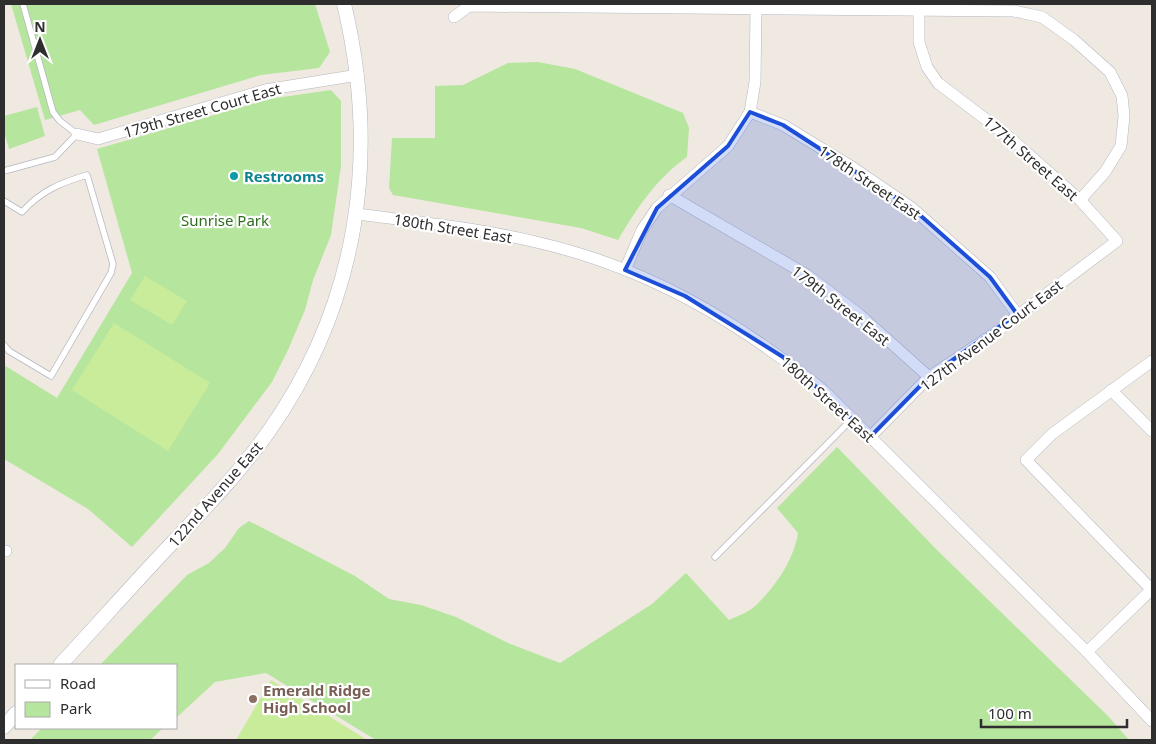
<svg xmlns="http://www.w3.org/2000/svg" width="1156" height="744" font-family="'Noto Sans',sans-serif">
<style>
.green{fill:#b6e59e}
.pitch{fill:#c9ec9a}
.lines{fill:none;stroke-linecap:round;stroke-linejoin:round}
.service-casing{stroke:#b4b7c1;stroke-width:7}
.minor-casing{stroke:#b4b7c1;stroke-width:12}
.tertiary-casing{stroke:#b4b7c1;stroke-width:15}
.service{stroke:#fff;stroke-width:5.5}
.minor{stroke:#fff;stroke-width:11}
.tertiary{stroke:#fff;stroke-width:14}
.marked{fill:#1d4ed8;fill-opacity:0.2;stroke:#1d4ed8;stroke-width:4;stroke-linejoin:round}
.culture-dot{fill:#0f9aa8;stroke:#fff;stroke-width:2}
.education-dot{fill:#8d6e63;stroke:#fff;stroke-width:2}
.labels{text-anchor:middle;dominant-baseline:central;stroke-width:4.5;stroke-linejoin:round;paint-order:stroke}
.street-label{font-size:15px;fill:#2e2e2e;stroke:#fff}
.culture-label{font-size:15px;font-weight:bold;fill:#0d838f;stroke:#fff;text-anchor:start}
.park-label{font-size:15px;fill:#2c6e1b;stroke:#fff}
.education-label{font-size:15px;font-weight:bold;fill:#785e54;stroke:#fff;text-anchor:start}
</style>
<rect width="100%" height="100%" fill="#efe9e1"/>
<g class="green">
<path d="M11,4H315L330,52L319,68L261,75L94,125L80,110L45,120Z"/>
<path d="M538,62L575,69L683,113L689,128L687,157C656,179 637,208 618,240L581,228L393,195L389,188L392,138H435V86L463,85L508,63Z"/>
<path d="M331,90L341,101V166L331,235L313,280L305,310L288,350L272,382L218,454L132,547L88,509L4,459V365L57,398L132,273L97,149L269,99Z"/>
<path d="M37,107L45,136L9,149L4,132V116Z"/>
<path d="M837,447L938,551L1108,716L1129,740H376L266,673L215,682L176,718V665H100L187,575L209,563L225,548L239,528L249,521L355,576L389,599L421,605L456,617L508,643L560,663L652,604L686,573L729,620C737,616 747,613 754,607C774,589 794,560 798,533L777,508Z"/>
<path d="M42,728H163L150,740H30Z"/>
</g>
<g class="pitch">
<path d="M145,276L187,301L172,325L130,300Z"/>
<path d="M114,323L210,383L168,451L72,390Z"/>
<path d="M271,680L364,738L365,740H236Z"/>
</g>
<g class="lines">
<g class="service-casing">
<g id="service">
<path d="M4,171L55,157L77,134L60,121L53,112L23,4"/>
<path d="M4,201L22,212C41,191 60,183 87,175L113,264L111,273L51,376L9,351L4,345"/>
<path d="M715,557L853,418"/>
</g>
</g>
<g class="minor-casing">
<g id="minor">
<path d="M454,17L469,6L1014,11L1042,17L1074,40L1110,72L1122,96L1124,116L1121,146L1105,172L1080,200"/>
<path d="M750,112L783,125L852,167L912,208L990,277L1017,314"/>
<path d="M77,134L98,139L265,90L358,75"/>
<path d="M669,195L807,275L860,315L929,377"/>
<path d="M357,214C418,222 480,228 540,243C648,268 737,321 823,390L1087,652L1152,721"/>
<path d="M625,270L642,230L657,208L728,146L750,112L755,82L756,8"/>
<path d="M1111,390L1152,431"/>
<path d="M871,436L929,377L992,335L1117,241L1080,200L1009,137L938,83L927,67L919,42V10"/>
<path d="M4,551H6"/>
<path d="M1151,589L1026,460L1052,434L1152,361"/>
<path d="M1087,652L1152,589"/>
</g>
</g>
<g class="tertiary-casing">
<g id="tertiary">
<path d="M60,665C98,624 135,582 174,541C207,506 241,471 269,431C359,303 380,154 344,4"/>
<path d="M4,727L16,713"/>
</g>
</g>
<use href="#service" class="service"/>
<use href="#minor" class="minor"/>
<use href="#tertiary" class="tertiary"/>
</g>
<path class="marked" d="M750,112L783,125L912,208L990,277L1017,314L929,377L871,436L783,357L685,296L625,270L657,208L728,146Z"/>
<circle class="culture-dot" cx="234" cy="176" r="5"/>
<circle class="education-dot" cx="253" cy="699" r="5"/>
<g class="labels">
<g class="street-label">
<text transform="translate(202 110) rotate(-16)">179th Street Court East</text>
<text transform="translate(1031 158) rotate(41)">177th Street East</text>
<text transform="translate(870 182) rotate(34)">178th Street East</text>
<text transform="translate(453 228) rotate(9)">180th Street East</text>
<text transform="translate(841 305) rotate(38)">179th Street East</text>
<text transform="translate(991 335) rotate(-37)">127th Avenue Court East</text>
<text transform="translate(828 399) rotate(42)">180th Street East</text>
<text transform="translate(215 494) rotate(-49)">122nd Avenue East</text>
</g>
<g class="culture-label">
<text x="244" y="176">Restrooms</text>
</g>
<g class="park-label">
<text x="225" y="220">Sunrise Park</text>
</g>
<g class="education-label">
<text x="263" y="690">Emerald Ridge<tspan x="263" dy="17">High School</tspan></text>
</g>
</g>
<rect width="1156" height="744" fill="none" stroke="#2e2e2e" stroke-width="10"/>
<rect x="15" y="664" width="162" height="65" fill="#ffffff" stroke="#ababab"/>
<rect x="25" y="680" width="25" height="8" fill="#ffffff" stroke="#ababab"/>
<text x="60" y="689" font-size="15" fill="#2e2e2e">Road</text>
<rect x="25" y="702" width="25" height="15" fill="#b6e59e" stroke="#ababab"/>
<text x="60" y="714" font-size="15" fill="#2e2e2e">Park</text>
<g transform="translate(40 40)" stroke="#ffffff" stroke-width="4" paint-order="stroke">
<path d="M0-4L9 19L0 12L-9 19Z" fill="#2e2e2e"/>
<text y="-8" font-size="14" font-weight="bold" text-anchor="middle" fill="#2e2e2e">N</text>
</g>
<path d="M981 719v8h146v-8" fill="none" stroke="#2e2e2e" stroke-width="2.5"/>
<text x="988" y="719" font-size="15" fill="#2e2e2e" stroke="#ffffff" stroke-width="4" paint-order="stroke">100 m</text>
</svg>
